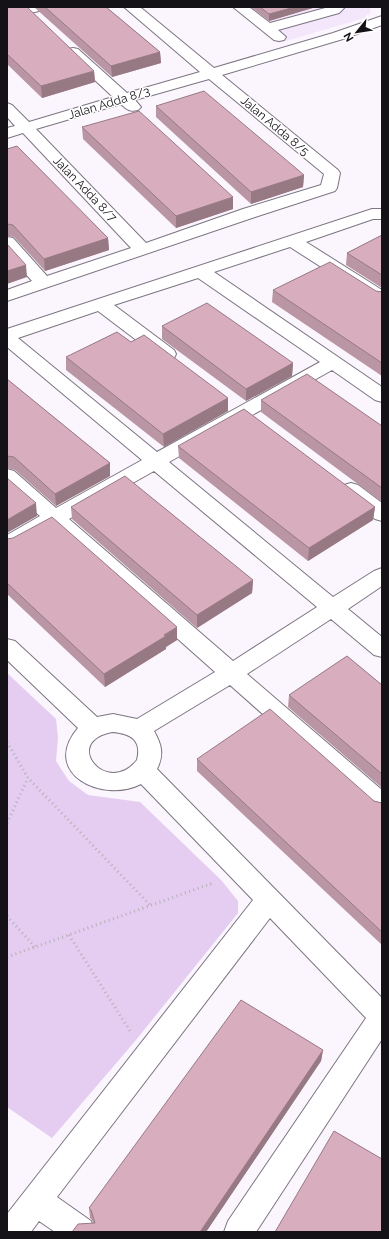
<svg xmlns="http://www.w3.org/2000/svg" width="389" height="1239" font-family="Raleway,sans-serif">
<style>
.built{fill:#f4e6fb}
.green{fill:#e4cdf0}
.lines{fill:none;stroke-linecap:round;stroke-linejoin:round}
.minor-casing{stroke:#7d7582;stroke-width:2}
.path{stroke:#b5b0b8;stroke-width:3;stroke-dasharray:1 3.5;stroke-linecap:butt}
.minor{fill:#fff;fill-rule:evenodd}
.wall{fill:#ba95a3}
.shaded-wall{fill:#977984}
.building{fill:#d8adbd;stroke:#977984}
.labels{text-anchor:middle;dominant-baseline:central;stroke-width:3;stroke-linejoin:round;paint-order:stroke}
.far-street-label{font-size:12px;fill:#151217;stroke:#fff}
</style>
<rect width="100%" height="100%" fill="#fbf5fe"/>
<path class="built" d="M233,7H368L371,10L368,17L279,43Z"/>
<path class="green" d="M7,673L56,719L58,737L56,761L69,781L88,795L140,802L221,880L238,901V913L136,1040L52,1138L7,1107Z"/>
<g class="lines">
<g class="minor-casing">
<g id="minor">
<path d="M21,7H45L43,10L7,19V11Z"/>
<path d="M124,7H140L214,68L333,33L382,16V25L343,39L222,75L338,170L340,173L337,188L335,191L255,217L7,301V290L32,281L7,253V237L13,238L47,276L131,248L23,133L7,138V128L15,126L7,117V103L12,105L29,122L113,97L68,55L66,52L68,49L73,48L78,49L127,93L200,72ZM209,79L324,174L321,185L243,209L146,243L36,129L121,104C127,110 130,112 138,110L141,107L135,100Z"/>
<path d="M233,7H249L270,23L329,7H345L339,13L278,30L286,37L284,40L279,41L274,40Z"/>
<path d="M372,209H382V219H373L306,242L382,290V303L376,302L290,247L214,272L382,387V402L375,400L332,370L169,462L333,597L374,571L382,568V586L348,609L382,637V657L374,655L331,619L247,674L382,790V815L373,812L230,685L154,731C162,745 164,755 157,769L382,998V1039L256,1232H224L228,1221L366,1018L270,918L57,1197L91,1221L95,1232H55L39,1221L31,1232H7V1214L253,900L141,784C102,804 40,773 78,728L7,660V639L15,641L97,717L113,714L137,719L215,672L53,528L14,549L7,551V535L40,516L7,487V469L14,471L56,508L142,460L7,347V329ZM198,278L320,362L157,452L18,338L98,311L160,358L167,360L174,358L176,354L174,350L114,305ZM154,471L317,607L233,661L69,519ZM113,732C131,734 142,740 137,760C107,798 60,741 113,732Z"/>
<path d="M351,483L358,485L382,503V521L375,519L344,495L341,490L344,485Z"/>
</g>
</g>
<g class="path">
<path d="M7,742L28,778L151,906"/>
<path d="M7,823L28,778"/>
<path d="M7,916L35,947"/>
<path d="M69,935L130,1031"/>
<path d="M7,957L213,883"/>
</g>
<use href="#minor" class="minor"/>
</g>
<g class="wall">
<path d="M7,7L94,71L95,82L42,98L7,64Z"/>
<path d="M34,7H106L160,52L161,63L112,77Z"/>
<path d="M251,7H316L269,21Z"/>
<path d="M156,106L304,175L303,187L251,204L156,117Z"/>
<path d="M82,127L233,209L176,228L83,139Z"/>
<path d="M7,149L108,238L109,250L45,271L14,237L7,236Z"/>
<path d="M382,235V288L346,265L347,253Z"/>
<path d="M273,290L376,291L382,292V376L272,302Z"/>
<path d="M162,326L293,363L292,376L246,401L162,339Z"/>
<path d="M131,342L228,411L164,447L66,370V357Z"/>
<path d="M7,379L110,463V476L56,506L15,470L7,468Z"/>
<path d="M261,400L382,426V502L261,412Z"/>
<path d="M178,446L375,507L373,520L308,561L179,458Z"/>
<path d="M71,507L253,580L252,593L197,628L72,519Z"/>
<path d="M7,539L177,640L166,647V649L105,687L7,594Z"/>
<path d="M382,685V788L288,707L289,695Z"/>
<path d="M197,759L382,803V945L197,771Z"/>
<path d="M323,1050L321,1061L206,1232L93,1223L92,1220L90,1218L89,1208Z"/>
</g>
<g class="shaded-wall">
<path d="M295,7H316L269,21V14Z"/>
<path d="M160,52L161,63L112,77L111,66Z"/>
<path d="M94,71L95,82L42,98L41,86Z"/>
<path d="M304,175L303,187L251,204V192Z"/>
<path d="M233,197V209L176,228V216Z"/>
<path d="M108,238L109,250L45,271L44,259Z"/>
<path d="M26,265L27,277L7,284V271Z"/>
<path d="M293,363L292,376L246,401V389Z"/>
<path d="M228,398V411L164,447L163,434Z"/>
<path d="M110,463V476L56,506L55,494Z"/>
<path d="M36,503L37,516L7,533V520Z"/>
<path d="M375,507L373,520L308,561L309,548Z"/>
<path d="M253,580L252,593L197,628V615Z"/>
<path d="M177,627V640L166,647V649L105,687L104,674Z"/>
<path d="M323,1050L321,1061L206,1232H200Z"/>
</g>
<g class="building">
<path d="M7,7H27L94,71L41,86L7,54Z"/>
<path d="M45,7H106L160,52L111,66Z"/>
<path d="M260,7H295L269,14Z"/>
<path d="M204,91L304,175L251,192L156,106Z"/>
<path d="M139,111L233,197L176,216L82,127Z"/>
<path d="M17,146L108,238L44,259L13,225L7,224V149Z"/>
<path d="M382,235V275L347,253Z"/>
<path d="M7,244L26,265L7,271Z"/>
<path d="M330,262L376,291L382,292V363L273,290Z"/>
<path d="M207,303L293,363L246,389L162,326Z"/>
<path d="M117,332L131,342L144,335L228,398L163,434L66,357Z"/>
<path d="M307,374L382,426V488L261,400Z"/>
<path d="M7,379L110,463L55,494L14,457L7,456Z"/>
<path d="M244,409L375,507L309,548L178,446Z"/>
<path d="M125,476L253,580L197,615L71,507Z"/>
<path d="M7,478L36,503L7,520Z"/>
<path d="M52,517L177,627L164,635L166,636L104,674L7,583V539L13,538Z"/>
<path d="M347,656L382,685V774L289,695Z"/>
<path d="M270,709L374,801L382,803V932L197,759Z"/>
<path d="M241,1000L323,1050L200,1232H72L78,1224L95,1223L91,1210L89,1208Z"/>
<path d="M334,1131L382,1159V1232H275Z"/>
</g>
<g class="labels">
<g class="far-street-label">
<text transform="translate(109 103) rotate(-17)">Jalan Adda 8/3</text>
<text transform="translate(275 126) rotate(40)">Jalan Adda 8/5</text>
<text transform="translate(85 189) rotate(46)">Jalan Adda 8/7</text>
</g>
</g>
<rect width="389" height="1239" fill="none" stroke="#151217" stroke-width="16"/>
<g transform="translate(357 32) rotate(240)" stroke="#ffffff" stroke-width="3" paint-order="stroke">
<path d="M0-3L7 15L0 10L-7 15Z" fill="#151217"/>
<text y="-6" font-size="11" font-weight="bold" text-anchor="middle" fill="#151217">N</text>
</g>
</svg>
